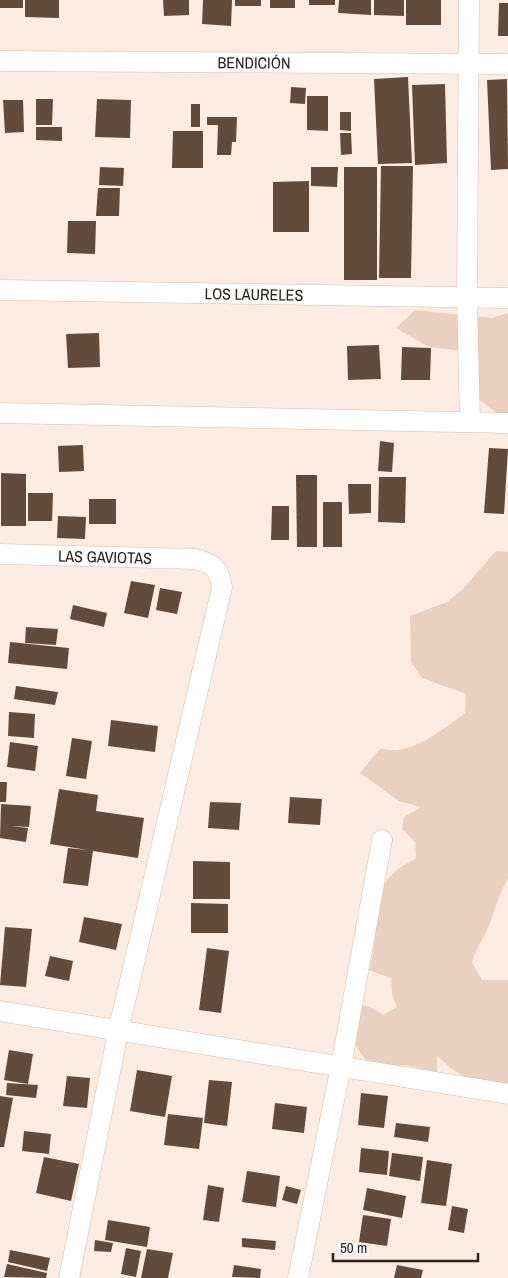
<svg xmlns="http://www.w3.org/2000/svg" width="508" height="1278" font-family="'Archivo Narrow',sans-serif">
<style>
.green{fill:#e9d0bf}
.building{fill:#604b3d}
.lines{fill:none;stroke-linecap:round;stroke-linejoin:round}
.minor-casing{stroke:#d6bdac;stroke-width:21}
.minor{stroke:#fff;stroke-width:20}
.labels{text-anchor:middle;dominant-baseline:central;stroke-width:5;stroke-linejoin:round;paint-order:stroke}
.street-label{font-size:16px;fill:#2b211b;stroke:#fff}
</style>
<rect width="100%" height="100%" fill="#fcece2"/>
<g class="green">
<path d="M415,310L492,318L508,313V421L465,390L462,351L429,347L396,328Z"/>
<path d="M496,551L508,552V879C499,893 495,910 489,926C483,939 476,949 472,962L482,980H508V1089C478,1084 458,1078 437,1055V1072L405,1065L387,1068L365,1059L356,1046L349,1022L356,1003L370,1007L383,1015L397,1007L392,994L391,978L369,970C379,940 372,904 388,879C394,870 408,863 416,858L415,842L402,829L404,817L421,807L399,801L360,773L380,749C386,749 393,751 399,750C422,746 447,727 465,713L466,694L422,678L411,662L410,616L447,602L462,590Z"/>
</g>
<g class="building">
<rect x="0" y="0" width="23" height="8"/>
<path d="M25,0H59V18L25,17Z"/>
<path d="M163,0H189V15L164,16Z"/>
<path d="M203,0H232L231,26L202,24Z"/>
<rect x="235" y="0" width="26" height="6"/>
<rect x="270" y="0" width="25" height="8"/>
<rect x="309" y="0" width="26" height="5"/>
<path d="M339,0H371V15L338,13Z"/>
<path d="M374,0H404V16L374,15Z"/>
<rect x="406" y="0" width="35" height="25"/>
<path d="M499,3H508V36H498Z"/>
<path d="M408,77L412,163L378,164L374,79Z"/>
<path d="M507,79L508,169L491,170L487,80Z"/>
<path d="M445,84L447,163L415,165L412,85Z"/>
<path d="M291,87L306,88L305,104L290,103Z"/>
<path d="M307,96H328V131L307,130Z"/>
<path d="M36,99H53L52,125H36Z"/>
<path d="M97,99L131,100L130,138L95,137Z"/>
<path d="M3,100H23L24,132L5,133Z"/>
<rect x="191" y="104" width="9" height="23"/>
<path d="M340,112H351V131L340,130Z"/>
<path d="M207,117H237L236,142H232L231,155H217L218,125H207Z"/>
<path d="M36,127H62V141L36,140Z"/>
<path d="M173,131H203V168H172Z"/>
<path d="M340,133H351L352,154L341,155Z"/>
<path d="M381,166H413L411,278H379Z"/>
<path d="M100,167L124,168L123,186L99,185Z"/>
<path d="M311,167H338L337,187L311,186Z"/>
<rect x="344" y="167" width="33" height="113"/>
<path d="M309,181V232H273V182Z"/>
<path d="M98,188H120L119,216H96Z"/>
<path d="M68,221H96L95,254L67,253Z"/>
<path d="M99,333L100,367L68,368L66,334Z"/>
<path d="M379,345L381,379L348,380L347,346Z"/>
<path d="M402,347L431,348L430,380H401Z"/>
<path d="M380,441L394,443L392,472L378,471Z"/>
<path d="M83,445L84,471L59,472L58,446Z"/>
<path d="M489,448L508,449L504,514L484,513Z"/>
<path d="M1,473L26,474V526H1Z"/>
<path d="M296,475H317V547H297Z"/>
<path d="M379,477H406L405,523L378,522Z"/>
<path d="M348,484H371V513L349,514Z"/>
<path d="M28,493H53L52,521H28Z"/>
<rect x="89" y="499" width="27" height="25"/>
<rect x="323" y="502" width="19" height="45"/>
<path d="M272,506H289V540H271Z"/>
<path d="M58,516L86,517L85,539L57,538Z"/>
<path d="M131,581L155,585L148,618L124,613Z"/>
<path d="M160,588L182,592L177,614L156,610Z"/>
<path d="M73,605L107,613L104,627L70,619Z"/>
<path d="M26,627L58,629L56,645L25,643Z"/>
<path d="M10,642L69,648L67,669L8,663Z"/>
<path d="M16,686L58,692L55,705L14,699Z"/>
<path d="M9,712L35,714L34,738L8,736Z"/>
<path d="M111,720L158,726L155,752L108,746Z"/>
<path d="M72,738L92,741L86,779L66,776Z"/>
<path d="M10,742L38,746L35,771L7,767Z"/>
<path d="M0,782H7L6,802H0Z"/>
<path d="M59,789L98,795L96,811L144,818L138,858L93,851L88,886L63,883L68,848L88,850L50,844Z"/>
<path d="M290,797L322,799L320,825L288,823Z"/>
<path d="M210,802L241,803L239,830L208,828Z"/>
<path d="M1,804L31,806L29,827L11,826L28,828L26,842L0,838Z"/>
<path d="M193,861L230,862V899H193Z"/>
<path d="M191,903L228,904V933H191Z"/>
<path d="M84,917L122,924L116,950L79,942Z"/>
<path d="M5,927L32,929L26,987L0,985Z"/>
<path d="M207,948L229,951L221,1013L199,1010Z"/>
<path d="M50,956L73,961L69,981L45,976Z"/>
<path d="M9,1050L33,1054L28,1084L4,1080Z"/>
<path d="M137,1070L172,1076L165,1117L130,1111Z"/>
<path d="M67,1076L90,1078L87,1108L63,1106Z"/>
<path d="M209,1080L232,1082L227,1126L204,1123Z"/>
<path d="M7,1083L38,1085L36,1098L6,1095Z"/>
<path d="M361,1093L388,1096L384,1128L358,1125Z"/>
<path d="M0,1096L13,1098L4,1147H0Z"/>
<path d="M275,1103L307,1107L304,1133L272,1129Z"/>
<path d="M168,1114L203,1118L199,1149L164,1145Z"/>
<path d="M396,1123L430,1127L428,1142L394,1137Z"/>
<path d="M24,1131L51,1134L49,1154L22,1151Z"/>
<path d="M361,1148L389,1151L387,1175L359,1172Z"/>
<path d="M392,1153L423,1157L420,1181L389,1176Z"/>
<path d="M44,1157L79,1164L71,1201L36,1193Z"/>
<path d="M427,1160L452,1164L446,1206L421,1203Z"/>
<path d="M247,1171L280,1176L276,1207L242,1202Z"/>
<path d="M208,1185L224,1188L219,1222L203,1220Z"/>
<path d="M286,1186L301,1190L297,1204L282,1200Z"/>
<path d="M367,1188L406,1196L402,1218L363,1210Z"/>
<path d="M452,1206L468,1209L464,1233L448,1230Z"/>
<path d="M363,1215L391,1219L387,1246L359,1242Z"/>
<path d="M108,1220L150,1227L147,1247L105,1240Z"/>
<path d="M242,1238L276,1241L275,1250L242,1247Z"/>
<path d="M95,1240L113,1243L111,1252L94,1251Z"/>
<path d="M126,1248L141,1251L136,1277L121,1274Z"/>
<path d="M147,1249L173,1253L168,1278H141Z"/>
<path d="M10,1250L50,1258L47,1271L8,1262Z"/>
<path d="M7,1264L47,1273L46,1278L4,1277Z"/>
<path d="M234,1265L261,1269L260,1278L232,1277Z"/>
<path d="M397,1265L423,1270L421,1278H394Z"/>
</g>
<g class="lines">
<g class="minor-casing">
<g id="minor">
<path d="M469,0L467,298L470,422"/>
<path id="s1" d="M0,61L508,64"/>
<path id="s2" d="M0,290L508,298"/>
<path d="M0,413L508,423"/>
<path id="s3" d="M0,554L195,559C213,563 219,569 222,587L118,1032L69,1278"/>
<path d="M0,1011L508,1094"/>
<path d="M298,1278L341,1066L382,840"/>
</g>
</g>
<use href="#minor" class="minor"/>
</g>
<g class="labels">
<g class="street-label">
<text stroke="none"><textPath href="#s1" startOffset="254">BENDICIÓN</textPath></text>
<text stroke="none"><textPath href="#s2" startOffset="254">LOS LAURELES</textPath></text>
<text stroke="none"><textPath href="#s3" startOffset="105">LAS GAVIOTAS</textPath></text>
</g>
</g>
<path d="M333 1253v8h145v-8" fill="none" stroke="#2b211b" stroke-width="2.5"/>
<text x="340" y="1253" font-size="15" fill="#2b211b" stroke="#ffffff" stroke-width="4" paint-order="stroke">50 m</text>
</svg>
